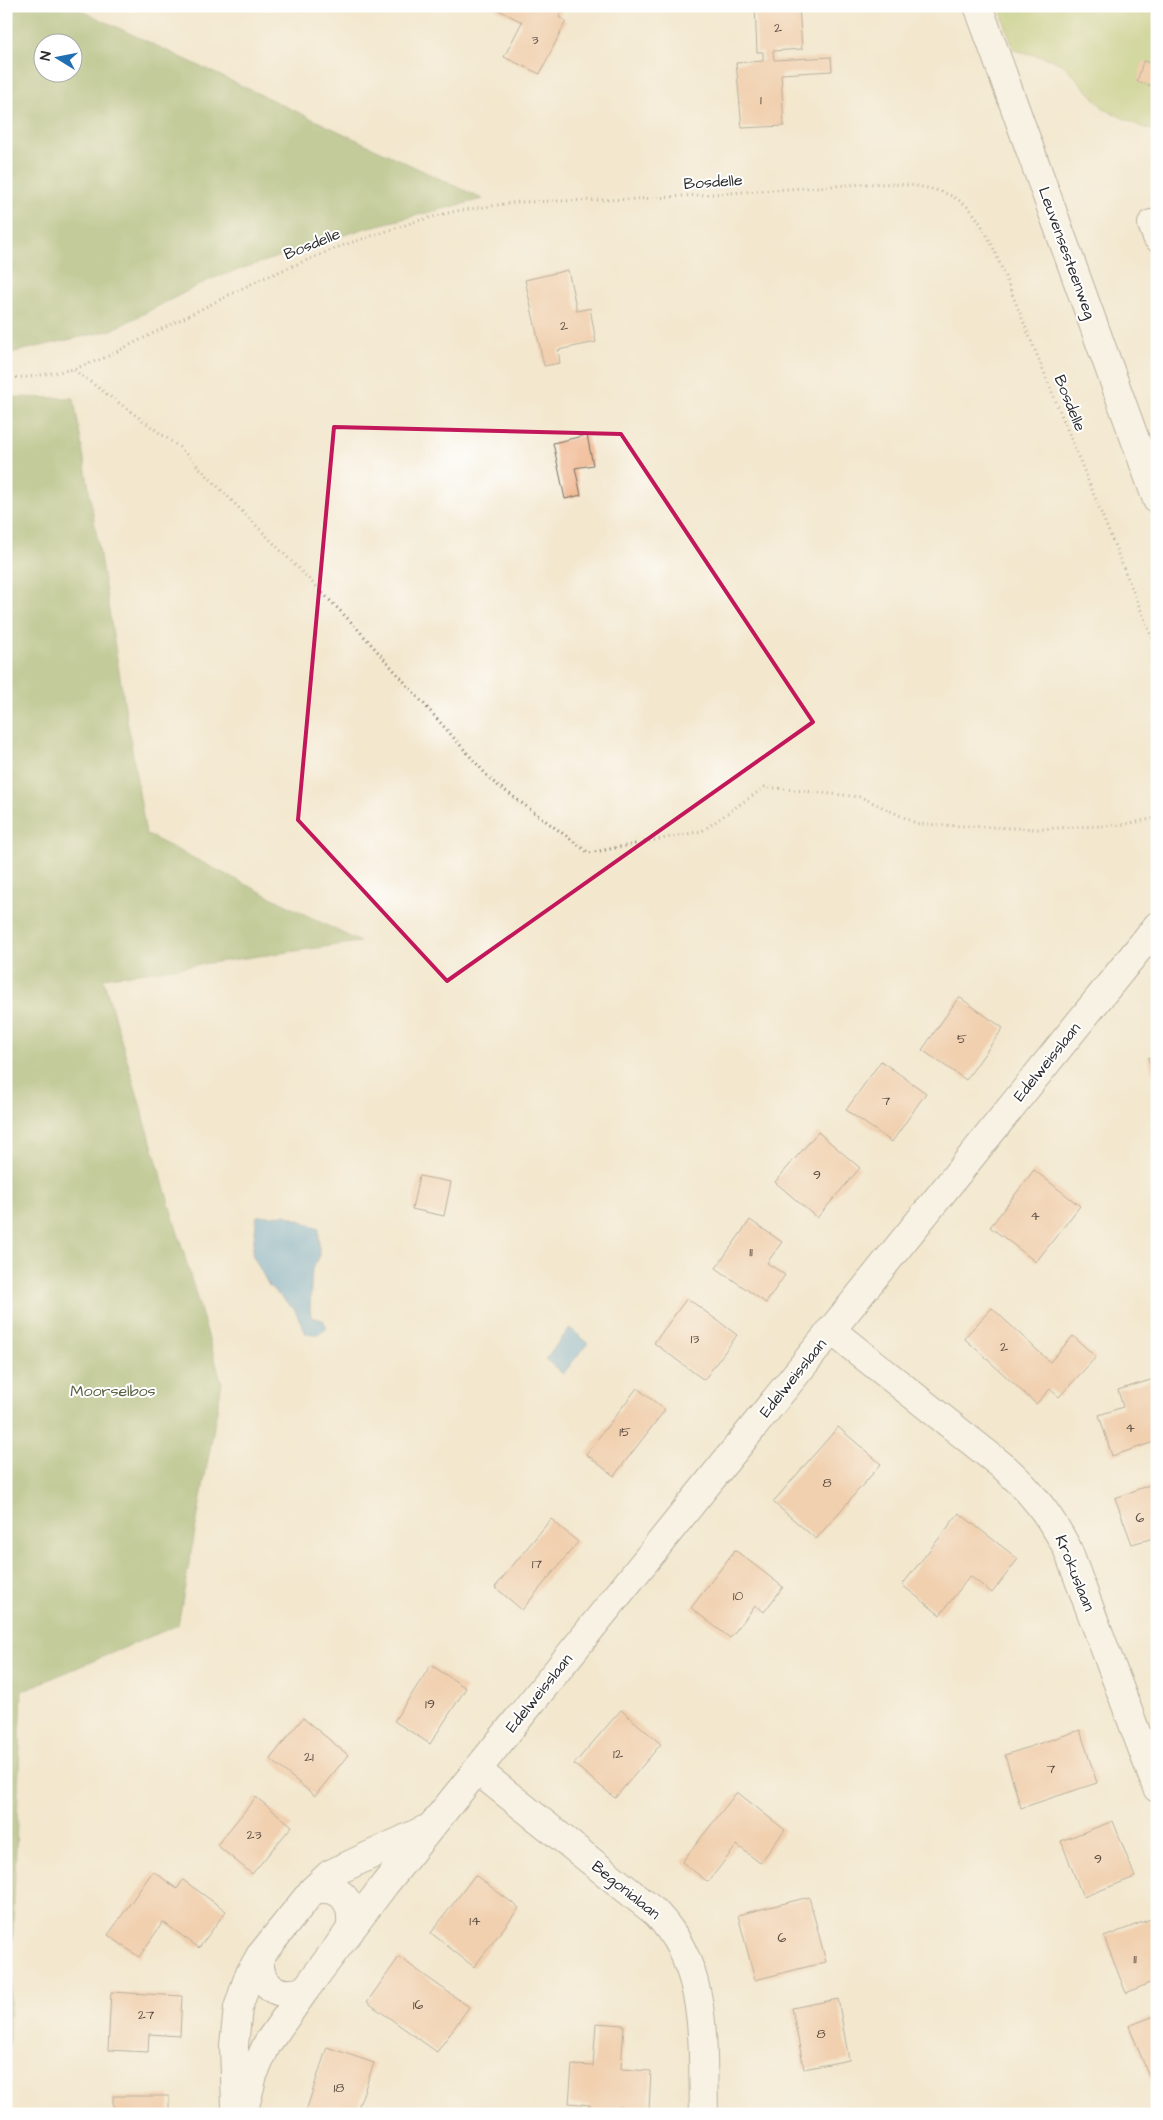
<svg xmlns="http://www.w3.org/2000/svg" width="1163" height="2120" font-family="'Architects Daughter',sans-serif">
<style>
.green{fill:#adc367;stroke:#6c7749}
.forest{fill:#8aa95c;stroke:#5a6a44;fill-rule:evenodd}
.water{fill:#59a2d0;stroke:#42667e}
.building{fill:#efb389}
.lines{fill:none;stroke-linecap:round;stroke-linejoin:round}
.minor-casing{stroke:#716d64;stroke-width:30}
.major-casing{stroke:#716d64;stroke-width:30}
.path{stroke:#716d64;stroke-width:3;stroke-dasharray:1 4;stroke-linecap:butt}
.minor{stroke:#fff;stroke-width:28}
.major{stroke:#fff;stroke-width:28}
.marked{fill:none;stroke:#c2185b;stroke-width:4;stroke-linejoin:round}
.labels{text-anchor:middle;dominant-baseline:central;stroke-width:4;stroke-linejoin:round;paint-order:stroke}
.number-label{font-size:14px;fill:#5c4d42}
.street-label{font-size:16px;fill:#2b2b2b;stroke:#fff}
.park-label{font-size:16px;fill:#586040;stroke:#fff}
</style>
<rect width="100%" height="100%" fill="#fff"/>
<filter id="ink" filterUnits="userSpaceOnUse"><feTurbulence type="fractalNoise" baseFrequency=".02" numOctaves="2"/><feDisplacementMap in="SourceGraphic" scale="10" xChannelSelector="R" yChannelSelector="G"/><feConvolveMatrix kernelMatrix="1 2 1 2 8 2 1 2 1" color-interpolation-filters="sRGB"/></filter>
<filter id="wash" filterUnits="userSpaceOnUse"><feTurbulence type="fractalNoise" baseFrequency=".0096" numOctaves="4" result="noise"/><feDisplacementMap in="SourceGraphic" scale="20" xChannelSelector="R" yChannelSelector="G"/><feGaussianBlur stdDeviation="1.12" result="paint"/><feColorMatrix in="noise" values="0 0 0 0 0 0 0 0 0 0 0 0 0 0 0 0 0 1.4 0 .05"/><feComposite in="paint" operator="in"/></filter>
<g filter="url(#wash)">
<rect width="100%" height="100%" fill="#f3e7ce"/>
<path class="green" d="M999,6H1157V131L1142,127L1104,109L1066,67L1051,59L1014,50Z"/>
<g class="forest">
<path d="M6,6H72L483,199L366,228L211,279L112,330L6,354ZM42,42H72V72H42Z"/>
<path d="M6,397L74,398L146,834L360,942L103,978L222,1383L178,1625L22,1691L6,2111Z"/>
</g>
<g class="water">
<path d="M286,1215L319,1228V1258L312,1269L310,1308L311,1317L323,1320L327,1327L320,1334H306L295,1310L269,1286L252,1254L257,1216Z"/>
<path d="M570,1328L588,1343L563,1374L545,1359Z"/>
</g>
<g id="blocks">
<g class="building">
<path d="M491,6H564L559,17L566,21L540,74L504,57L522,22Z"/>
<path d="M755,6H799L802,49L773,51L774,60L831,57L832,71L781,74L784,126L742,128L736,63L763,61V52H757Z"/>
<path d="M1143,61L1157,65V87L1137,82Z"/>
<path d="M568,270L577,311L590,308L596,342L558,350L560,363L544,366L525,280Z"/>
<path d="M587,435L593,465L575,468L581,495L565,499L553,443Z"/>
<path d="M959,997L1003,1028L966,1080L922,1050Z"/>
<path d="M1157,1054V1084H1156L1148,1058Z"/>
<path d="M881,1061L926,1093L892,1142L846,1110Z"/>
<path d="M818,1132L860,1168L817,1218L775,1182Z"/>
<path d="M1034,1170L1080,1206L1036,1262L990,1227Z"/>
<path d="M419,1176L451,1182L444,1216L412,1209Z"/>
<path d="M750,1220L782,1242L767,1263L785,1275L766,1303L716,1268Z"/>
<path d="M687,1298L737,1335L704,1380L654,1343Z"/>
<path d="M992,1308L1050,1362L1073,1336L1096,1357L1059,1397L1050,1389L1036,1404L964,1338Z"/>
<path d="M1157,1378V1441L1112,1456L1099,1415L1123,1407L1118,1390Z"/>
<path d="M637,1388L665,1410L614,1476L586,1454Z"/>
<path d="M838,1427L881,1464L816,1539L773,1502Z"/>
<path d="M1157,1482V1537L1132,1544L1115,1498Z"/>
<path d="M959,1513L1018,1559L992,1593L970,1576L940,1615L902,1585Z"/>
<path d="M551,1519L578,1542L522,1610L495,1587Z"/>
<path d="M735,1550L783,1587L764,1612L756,1605L730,1638L691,1608Z"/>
<path d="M431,1665L466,1688L430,1744L394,1721Z"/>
<path d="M621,1710L661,1744L615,1798L574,1764Z"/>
<path d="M303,1718L348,1755L315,1796L270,1759Z"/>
<path d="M1080,1730L1097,1783L1021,1808L1005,1755Z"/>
<path d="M737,1792L785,1830L760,1863L737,1845L708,1882L682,1862Z"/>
<path d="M256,1797L292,1826L252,1874L217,1845Z"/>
<path d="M1113,1821L1135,1877L1083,1897L1061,1841Z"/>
<path d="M153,1871L177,1889L183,1880L226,1911L199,1948L163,1922L139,1957L108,1935Z"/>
<path d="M475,1875L519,1908L474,1967L431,1933Z"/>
<path d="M809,1897L826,1962L755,1980L738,1915Z"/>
<path d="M1156,1917L1157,1980L1126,1993L1104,1937Z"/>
<path d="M399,1957L469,2007L437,2052L367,2002Z"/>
<path d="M111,1992L182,1996L180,2036L149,2034L148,2052L108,2050Z"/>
<path d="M838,1999L849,2060L804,2069L792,2008Z"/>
<path d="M1157,2015V2084L1153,2086L1129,2026Z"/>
<path d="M596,2023L624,2025L621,2069L651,2071L649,2109L618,2107V2114H589L590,2105L569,2103L572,2065L593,2066Z"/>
<path d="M327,2047L374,2063L356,2114H305Z"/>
<rect x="113" y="2096" width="56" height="18"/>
</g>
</g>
</g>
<g filter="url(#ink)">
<use href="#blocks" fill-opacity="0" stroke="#716d64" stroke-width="1"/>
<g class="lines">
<g class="minor-casing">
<g id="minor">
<path d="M1157,223L1152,224L1157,237"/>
<path d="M831,1330L1005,1468C1031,1491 1051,1517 1067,1548L1157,1788"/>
<path d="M477,1770L656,1913C709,1969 702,2041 704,2114"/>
<path d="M313,1890C343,1884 355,1904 350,1931"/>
<path d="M260,1956C257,1985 278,2000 305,1990"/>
<path d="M236,2106L234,2045L238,2008L249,1975L260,1956L313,1890L330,1874L424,1830"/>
<path d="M243,2114L253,2075L267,2044L305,1990L385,1884L1157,926"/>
</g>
</g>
<g class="major-casing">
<path id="major" d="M978,6L1157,500"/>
</g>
<g class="path">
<path d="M74,370L179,447L354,625L492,781L589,853L702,831L765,787L861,797L918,824L1038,829L1121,825L1157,818"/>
<path d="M6,378L29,377L74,369L104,358L259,280L341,246L417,221L456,211L519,202L639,199L863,184C896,183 950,183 973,213C981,223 987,235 993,247L1157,650"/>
</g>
<use href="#minor" class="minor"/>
<use href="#major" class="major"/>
</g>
</g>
<path d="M0 0H1163V2120H0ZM334,427L621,434L813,722L447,981L298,820Z" fill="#f3e7ce" fill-opacity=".55" fill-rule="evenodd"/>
<path class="marked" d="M334,427L621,434L813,722L447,981L298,820Z"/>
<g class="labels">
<g class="number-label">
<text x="778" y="28">2</text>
<text x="535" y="40">3</text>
<text x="761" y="100">1</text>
<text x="564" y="326">2</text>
<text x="962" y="1039">5</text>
<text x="886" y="1101">7</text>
<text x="817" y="1175">9</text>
<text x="1035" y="1216">4</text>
<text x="751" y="1252">11</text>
<text x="695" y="1339">13</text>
<text x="1004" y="1347">2</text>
<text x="1130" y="1428">4</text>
<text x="625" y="1432">15</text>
<text x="827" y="1483">8</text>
<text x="1140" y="1518">6</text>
<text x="537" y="1564">17</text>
<text x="738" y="1596">10</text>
<text x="430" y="1704">19</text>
<text x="618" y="1754">12</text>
<text x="309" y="1757">21</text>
<text x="1051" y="1769">7</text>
<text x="254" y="1835">23</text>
<text x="1098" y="1859">9</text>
<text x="475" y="1921">14</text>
<text x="782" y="1938">6</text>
<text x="1135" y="1959">11</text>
<text x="418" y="2005">16</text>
<text x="146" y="2015">27</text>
<text x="821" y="2034">8</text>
<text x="339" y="2088">18</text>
</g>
<g class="street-label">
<text transform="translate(713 182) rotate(-4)">Bosdelle</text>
<text transform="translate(312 244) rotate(-22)">Bosdelle</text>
<text transform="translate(1067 253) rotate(70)">Leuvensesteenweg</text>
<text transform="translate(1070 403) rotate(68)">Bosdelle</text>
<text transform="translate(1047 1062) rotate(-51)">Edelweisslaan</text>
<text transform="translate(793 1378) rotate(-51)">Edelweisslaan</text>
<text transform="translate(1075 1573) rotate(68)">Krokuslaan</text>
<text transform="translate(539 1693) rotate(-51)">Edelweisslaan</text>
<text transform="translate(626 1890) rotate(39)">Begonialaan</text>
</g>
<g class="park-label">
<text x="113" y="1391">Moorselbos</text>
</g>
</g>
<rect width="1163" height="2120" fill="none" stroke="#fff" stroke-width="25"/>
<g transform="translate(58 58) rotate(280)"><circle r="24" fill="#ffffff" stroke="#aaaaaa"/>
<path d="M0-4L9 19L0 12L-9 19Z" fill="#1f6fb2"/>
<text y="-8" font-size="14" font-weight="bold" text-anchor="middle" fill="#2b2b2b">N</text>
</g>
</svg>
